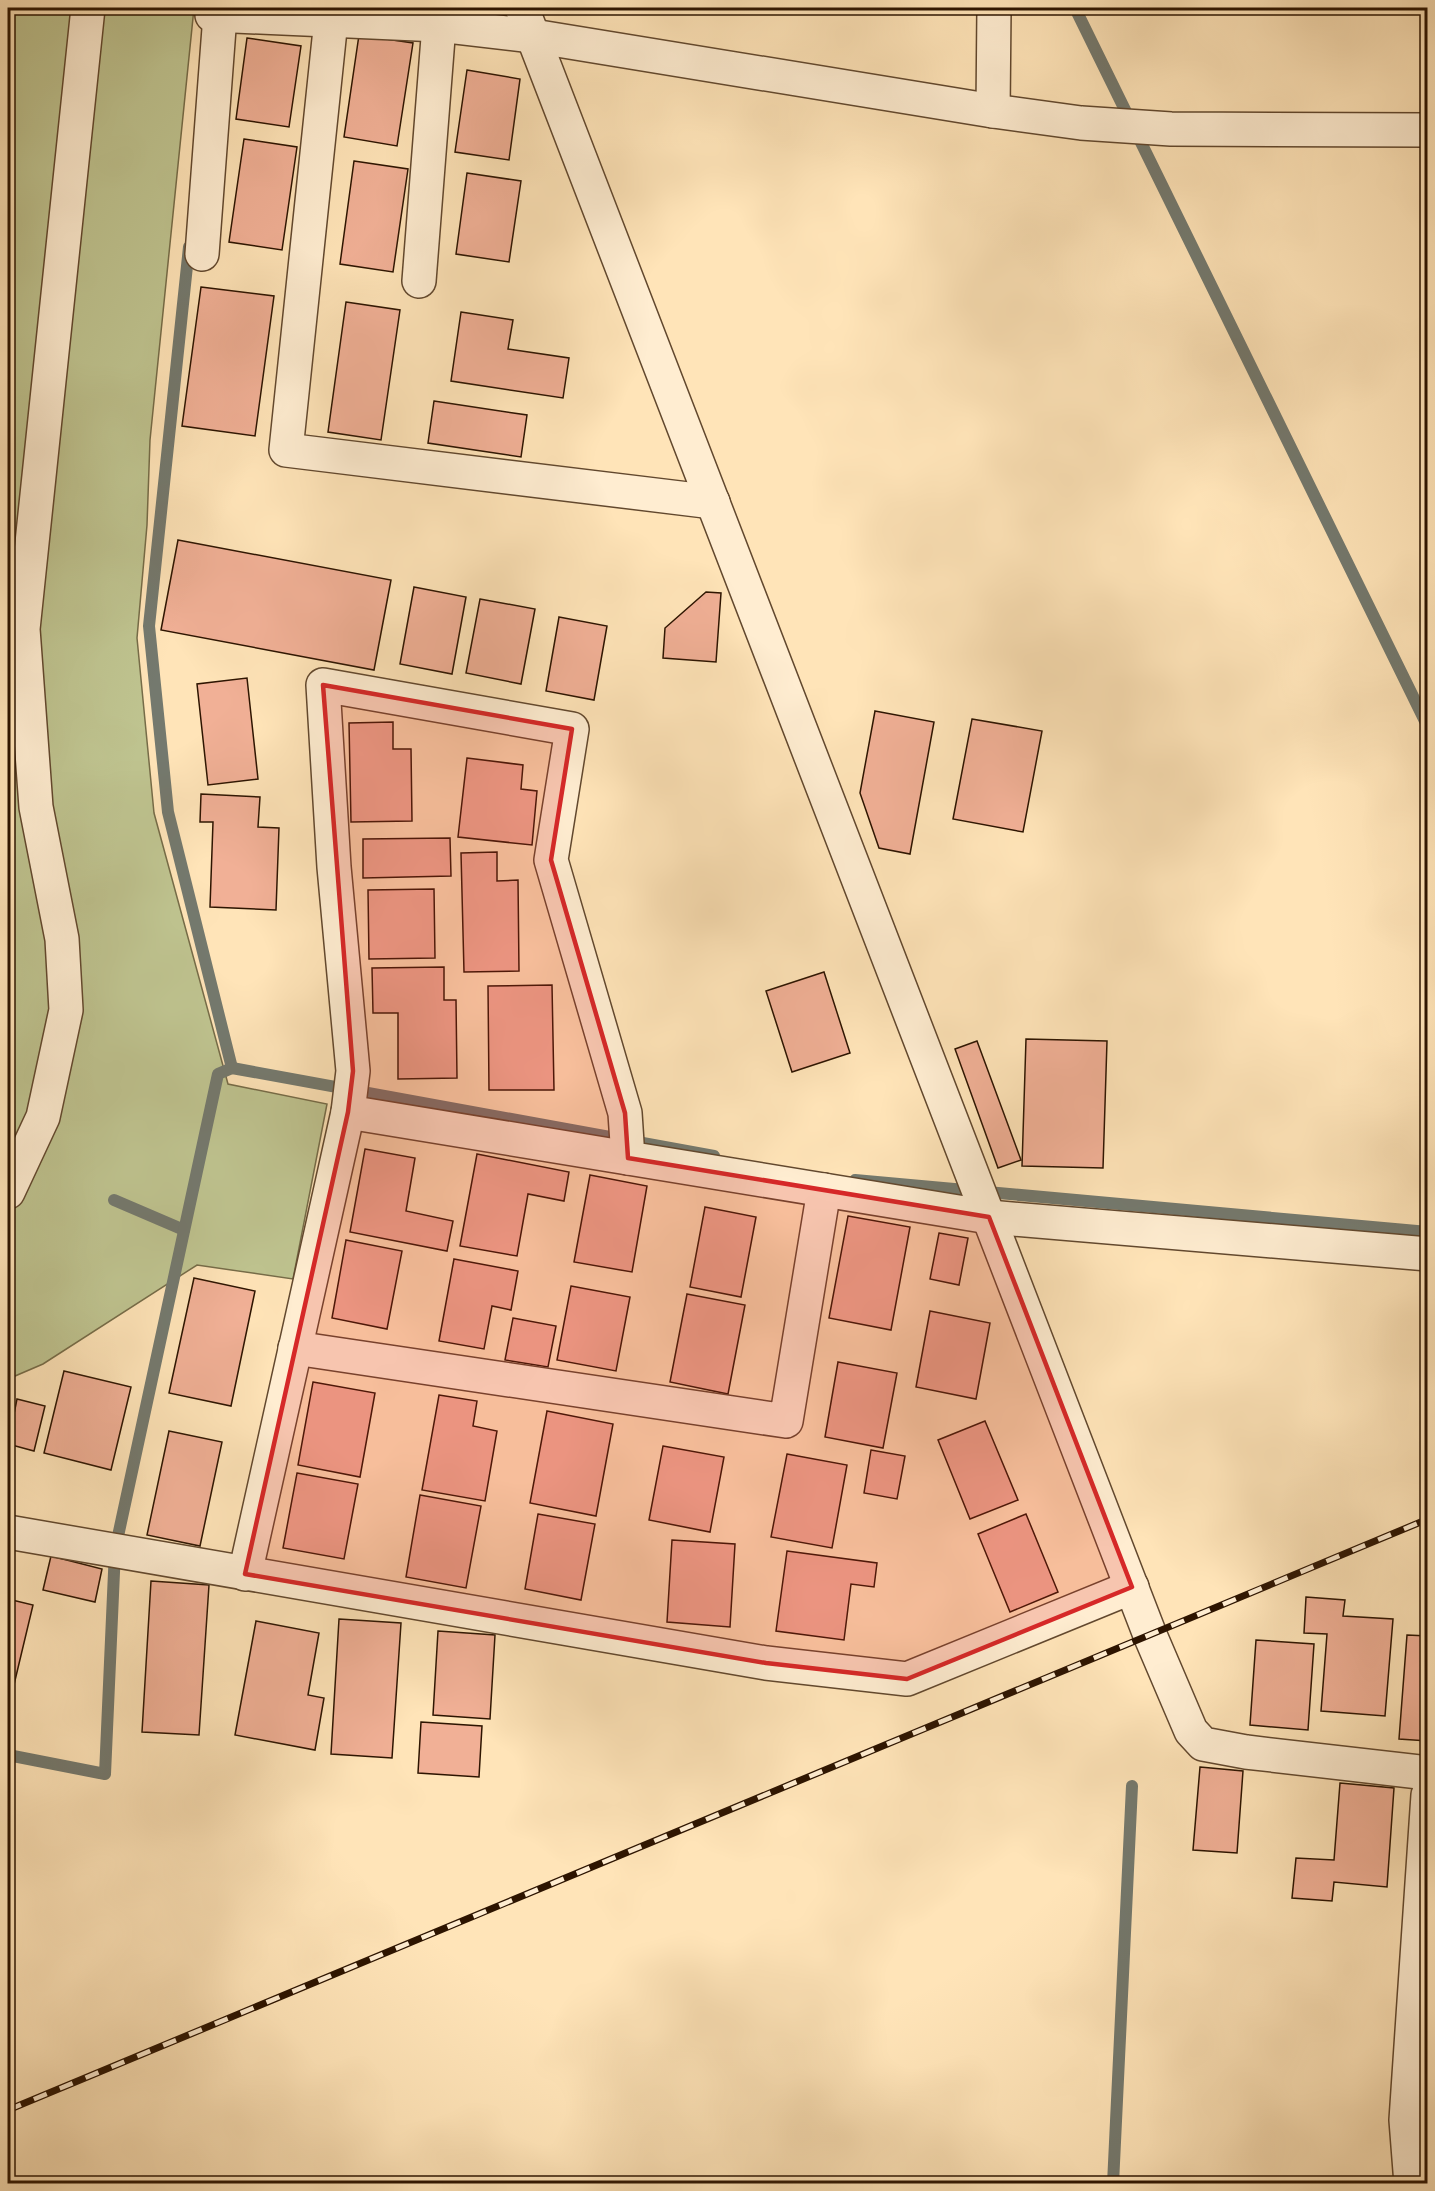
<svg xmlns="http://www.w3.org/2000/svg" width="1435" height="2191" font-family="'Libre Caslon Text',serif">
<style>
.green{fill:#bfc490;stroke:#766c48;stroke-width:1.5}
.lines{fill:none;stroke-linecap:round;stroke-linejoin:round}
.stream{stroke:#74796e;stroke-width:12}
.building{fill:#f1b096;stroke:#2d1400;stroke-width:1.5}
.minor-casing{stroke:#62482e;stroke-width:36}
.minor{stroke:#ffedd1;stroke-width:33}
.rail-casing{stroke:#2d1400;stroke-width:7}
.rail{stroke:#ffedd1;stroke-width:4.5;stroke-dasharray:14;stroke-linecap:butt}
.marked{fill:#d62828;fill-opacity:0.2;stroke:#d62828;stroke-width:4.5;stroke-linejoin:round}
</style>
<rect width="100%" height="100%" fill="#ffe4b8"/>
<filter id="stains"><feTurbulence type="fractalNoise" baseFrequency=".00333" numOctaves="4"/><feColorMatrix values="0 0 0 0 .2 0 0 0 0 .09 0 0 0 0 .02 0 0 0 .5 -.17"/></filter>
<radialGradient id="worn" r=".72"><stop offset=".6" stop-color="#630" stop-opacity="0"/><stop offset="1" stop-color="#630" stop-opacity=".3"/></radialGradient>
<path class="green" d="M8,8H194L150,440L147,525L137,638L154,813L228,1084L327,1104L293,1279L197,1265L43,1364L8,1379Z"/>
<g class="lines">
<g class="stream">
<path d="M1075,8L1428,727"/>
<path d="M189,247L149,626L168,812L232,1068"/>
<path d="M855,1180L1428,1232"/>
<path d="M114,1200L184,1230"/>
<path d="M8,1755L105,1774L115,1550L218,1074L232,1068L714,1156"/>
<path d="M1113,2184L1132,1786"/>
</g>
</g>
<g class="building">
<path d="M359,35L413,43L397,146L344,137Z"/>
<path d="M247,38L301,46L289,127L236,119Z"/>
<path d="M467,70L520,79L509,160L455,152Z"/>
<path d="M244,139L297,147L282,250L229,242Z"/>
<path d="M354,161L408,169L393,272L340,264Z"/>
<path d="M467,173L521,181L509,262L456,254Z"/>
<path d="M201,287L274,296L255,436L182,426Z"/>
<path d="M346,302L400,310L381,440L328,432Z"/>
<path d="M461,312L513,320L508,349L569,358L563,398L451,381Z"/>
<path d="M434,401L527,415L521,457L428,443Z"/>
<path d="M178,540L391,580L374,670L161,630Z"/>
<path d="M414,587L466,597L452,674L400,664Z"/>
<path d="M706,592L721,593L716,662L663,658L665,628Z"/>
<path d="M480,599L535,609L521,684L466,673Z"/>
<path d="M559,617L607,626L594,700L546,691Z"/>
<path d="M247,678L258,779L208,785L197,684Z"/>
<path d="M875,711L934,722L910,854L879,848L860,793Z"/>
<path d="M972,719L1042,731L1023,832L953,819Z"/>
<path d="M393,722V749H411L412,821L351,822L349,723Z"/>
<path d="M467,758L523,765L521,789L537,791L532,845L458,837Z"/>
<path d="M201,794L260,797L258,827L279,828L276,910L210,907L213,822H200Z"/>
<path d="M450,838L451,876L363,878V839Z"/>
<path d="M497,852V881L518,880L519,971L464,972L461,853Z"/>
<path d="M434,889L435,958L369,959L368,890Z"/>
<path d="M444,967V1000H456L457,1078L398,1079V1013H373L372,968Z"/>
<path d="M824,972L850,1053L792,1072L766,991Z"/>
<path d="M552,985L554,1090H489L488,986Z"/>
<path d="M1026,1039L1107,1041L1103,1168L1022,1166Z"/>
<path d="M977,1041L1021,1160L998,1168L955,1049Z"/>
<path d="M365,1149L415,1158L406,1211L453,1221L447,1251L350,1232Z"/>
<path d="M477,1154L569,1172L564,1201L528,1194L517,1256L460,1246Z"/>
<path d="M590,1175L647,1186L632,1272L574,1262Z"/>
<path d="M705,1207L756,1217L741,1297L690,1287Z"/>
<path d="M848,1216L910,1227L891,1330L829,1318Z"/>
<path d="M939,1233L968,1238L959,1285L930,1279Z"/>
<path d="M346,1240L402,1251L387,1329L332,1318Z"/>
<path d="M454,1259L518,1271L511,1310L492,1306L484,1349L439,1341Z"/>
<path d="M194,1278L255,1291L231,1406L169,1393Z"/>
<path d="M571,1286L630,1297L616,1371L557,1360Z"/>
<path d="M687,1294L745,1305L728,1394L670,1382Z"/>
<path d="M930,1311L990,1323L976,1399L916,1387Z"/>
<path d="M513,1318L556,1326L548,1367L505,1360Z"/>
<path d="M838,1362L897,1373L883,1448L825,1437Z"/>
<path d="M64,1371L131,1387L111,1470L44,1453Z"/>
<path d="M313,1382L375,1393L360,1477L298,1465Z"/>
<path d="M439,1395L477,1401L473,1426L497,1431L485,1501L422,1490Z"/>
<path d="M17,1399L45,1406L34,1451L8,1444Z"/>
<path d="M547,1411L613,1424L596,1516L530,1503Z"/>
<path d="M985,1421L1018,1500L970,1519L938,1440Z"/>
<path d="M169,1431L222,1442L200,1546L147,1535Z"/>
<path d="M663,1446L724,1457L710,1532L649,1520Z"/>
<path d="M871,1450L905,1456L897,1499L864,1493Z"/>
<path d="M787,1454L847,1465L832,1548L771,1537Z"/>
<path d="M8,1464L12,1465L8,1483Z"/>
<path d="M297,1473L358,1484L344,1559L283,1548Z"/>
<path d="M420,1495L481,1506L466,1588L406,1577Z"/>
<path d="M538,1514L595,1524L581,1600L525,1589Z"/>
<path d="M1026,1514L1058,1592L1010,1612L978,1534Z"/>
<path d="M672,1540L735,1544L730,1627L667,1622Z"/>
<path d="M787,1551L877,1563L874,1587L851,1584L844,1640L776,1631Z"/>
<path d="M51,1556L102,1569L95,1602L43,1590Z"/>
<path d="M151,1581L209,1585L199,1735L142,1732Z"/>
<path d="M1306,1597L1345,1600L1343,1616L1393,1619L1385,1716L1321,1711L1327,1634L1304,1633Z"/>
<path d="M8,1599L33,1605L12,1693L8,1692Z"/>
<path d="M339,1619L401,1623L392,1758L331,1754Z"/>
<path d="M256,1621L319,1633L308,1695L324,1698L315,1750L235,1735Z"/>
<path d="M438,1631L495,1635L490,1719L433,1715Z"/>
<path d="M1407,1635L1428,1636V1741L1399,1739Z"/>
<path d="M1256,1640L1314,1644L1308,1730L1250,1725Z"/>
<path d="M421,1722L482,1726L479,1777L418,1773Z"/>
<path d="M1200,1767L1243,1771L1237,1853L1193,1850Z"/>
<path d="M1340,1783L1394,1788L1387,1887L1334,1882L1332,1901L1292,1898L1296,1858L1334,1860Z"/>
</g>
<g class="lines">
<g class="minor-casing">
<g id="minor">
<path d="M522,8L1150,1635L1191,1731L1203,1744L1246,1752L1428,1773"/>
<path d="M212,15L439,25L533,36L993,111L1081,123L1171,129L1428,130"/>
<path d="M331,20L286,450L713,502"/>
<path d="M993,111L994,8"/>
<path d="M202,254L220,15"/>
<path d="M419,281L439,25"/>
<path d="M348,1112L628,1158"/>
<path d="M8,1192L43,1117L66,1010L62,939L36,807L23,629L88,8"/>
<path d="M295,1348L786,1421L824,1190"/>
<path d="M8,1532L766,1663L907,1679L1132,1587"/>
<path d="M245,1574L348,1112L353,1071L334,867L323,685L572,729L551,860L625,1113L628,1158L989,1217L1428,1254"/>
<path d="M1411,2184L1406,2120L1428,1795"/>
</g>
</g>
<use href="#minor" class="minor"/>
<g class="rail-casing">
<path id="rail" d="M8,2110L1428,1519"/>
</g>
<use href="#rail" class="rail"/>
</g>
<path class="marked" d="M323,685L572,729L551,860L625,1113L628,1158L989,1217L1132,1587L907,1679L766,1663L245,1574L348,1112L353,1071Z"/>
<rect width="1435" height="2191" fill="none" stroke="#ffe4b8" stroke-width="30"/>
<rect x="9" y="9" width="1417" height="2173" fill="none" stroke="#2d1400" stroke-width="3"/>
<rect x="15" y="15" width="1405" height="2161" fill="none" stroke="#2d1400" stroke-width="1.5"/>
<rect width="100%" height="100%" filter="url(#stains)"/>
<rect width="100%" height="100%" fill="url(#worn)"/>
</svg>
